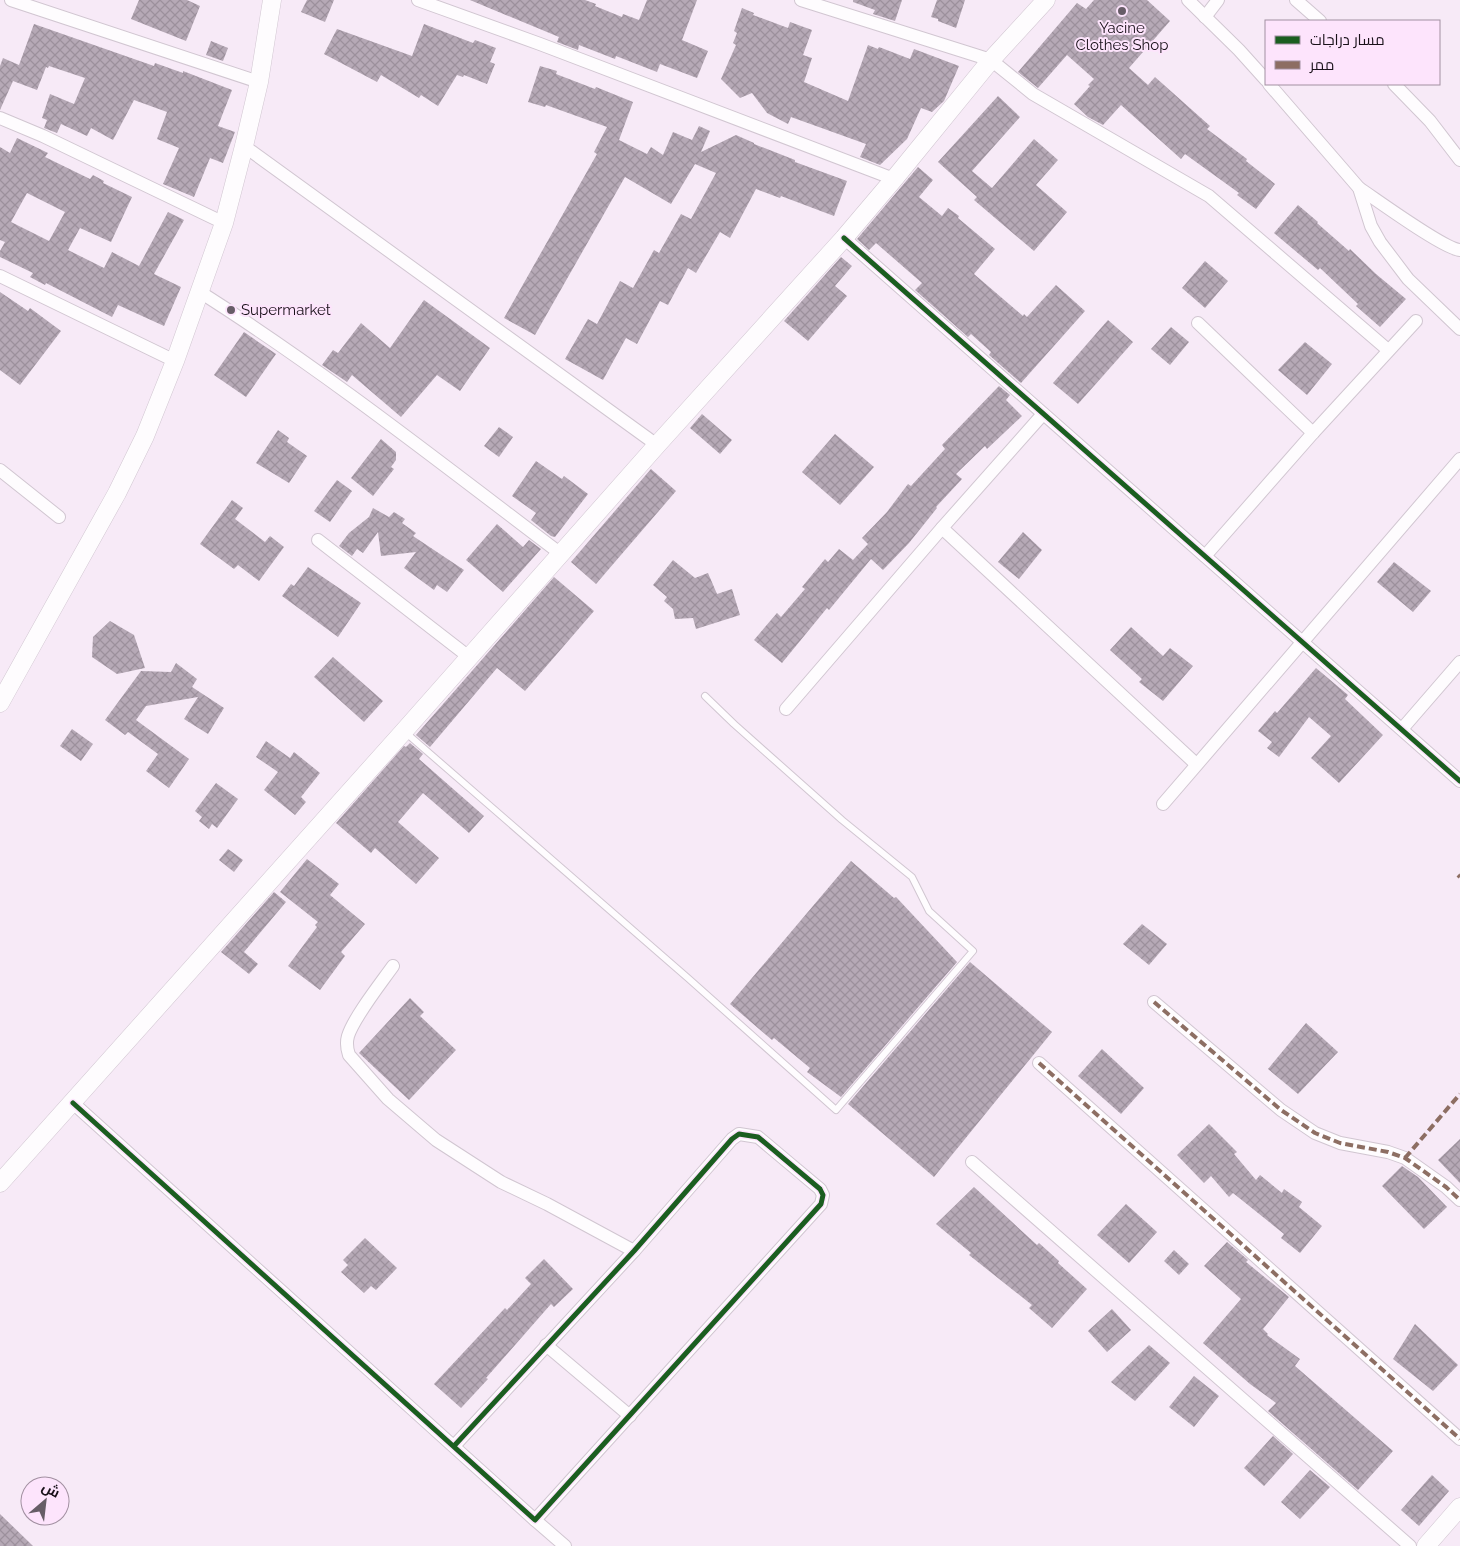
<svg xmlns="http://www.w3.org/2000/svg" width="1460" height="1546" font-family="Raleway,Cairo,sans-serif">
<style>
.building{fill:url(#building-cross-hatch);fill-rule:evenodd}
.lines{fill:none;stroke-linecap:round;stroke-linejoin:round}
.lane-casing{stroke:#d1c6d1;stroke-width:8}
.street-casing{stroke:#d1c6d1;stroke-width:14}
.secondary-casing{stroke:#d1c6d1;stroke-width:19}
.lane{stroke:#fefcfe;stroke-width:6}
.street{stroke:#fefcfe;stroke-width:12}
.secondary{stroke:#fefcfe;stroke-width:18}
.quiet{stroke:#8d6e63;stroke-width:4;stroke-dasharray:8 4;stroke-linecap:butt}
.cycleway-casing{stroke:#fde4fc;stroke-width:8}
.cycleway{stroke:#1b5e20;stroke-width:5}
.poi-dot{fill:#675d67;stroke:#fde4fc;stroke-width:2}
.labels{text-anchor:middle;dominant-baseline:central;stroke-width:4;stroke-linejoin:round;paint-order:stroke}
.poi-label{font-size:15px;fill:#191119;stroke:#fde4fc}
</style>
<defs>
<pattern id="building-cross-hatch" width="8" height="8" patternUnits="userSpaceOnUse" patternTransform="scale(1.25)"><rect width="8" height="8" fill="#b6a9b6"/><path d="M0 0l8 8M0 8l8-8" fill="none" stroke="#9c909c"/></pattern>
</defs>
<rect width="100%" height="100%" fill="#f7eaf7"/>
<g class="building">
<path d="M139,0H187L200,6L186,41L131,19Z"/>
<path d="M307,0H334L325,22L301,12Z"/>
<path d="M470,0H585L596,4L595,6L622,17L623,14L639,20L647,0H697L682,40L708,51L697,78L660,64L657,72L616,56L615,59L579,45L578,50L557,42L559,37Z"/>
<path d="M853,0H902L895,21L873,14L875,10L853,2Z"/>
<path d="M937,0H965L956,28L938,21V19L931,17Z"/>
<path d="M1094,0H1147L1170,21L1129,68L1148,85L1155,77L1210,126L1207,129L1247,159L1246,161L1275,184L1256,209L1237,195L1239,193L1185,154L1181,159L1121,105L1103,125L1088,117L1074,104L1090,86L1088,85L1094,79L1067,55L1038,88L1018,72L1077,3L1086,9Z"/>
<path d="M742,8L754,13L753,15L788,28L790,22L812,30L803,55L812,58L804,82L848,101L868,45L878,49L879,47L910,59L914,49L959,66L944,101L932,112L921,108L907,139L880,165L860,157L866,144L791,117L788,124L767,113L752,93L740,98L721,79L736,45L733,43L737,33L734,31Z"/>
<path d="M34,24L154,66L155,63L183,73V71L232,90L218,126L235,132L223,163L210,158L194,197L163,184L179,148L157,139L167,112L134,100L113,140L91,128L87,136L61,124L57,133L44,128L47,120L42,118L50,94L74,104L85,78L49,66L48,68L46,67L37,90L13,81L0,110V66L3,58L19,65Z"/>
<path d="M424,24L473,43L475,40L496,48L490,62L495,64L487,84L464,75L463,77L457,75L438,106L421,95L419,98L381,75L377,82L324,54L337,29L412,56Z"/>
<path d="M211,41L228,48L223,61L206,55Z"/>
<path d="M540,66L557,71L556,74L595,89L596,87L633,102L619,140L647,154L651,147L663,155L673,132L692,140L699,126L710,131L701,152L736,135L754,143V144L795,160V162L847,181L834,216L781,196L780,198L756,189L730,238L720,232L696,273L688,268L668,305L660,301L637,344L626,338L603,380L565,359L588,319L597,324L620,281L633,288L654,250L659,253L681,214L691,219L716,173L695,164L671,204L625,177L535,335L504,318L597,154L594,152L607,127L546,105L545,107L528,102Z"/>
<path d="M998,96L1020,117L972,171L992,188L1034,139L1058,160L1036,185L1067,212L1034,251L974,200L977,197L938,162Z"/>
<path d="M17,138L48,153L45,157L90,179L93,175L104,181L103,183L132,197L111,242L80,228L68,250L104,268L112,252L139,266L168,212L184,220L154,274L181,287L164,326L118,305L112,317L46,283L45,285L30,277L33,273L0,257V251L5,242L0,240V147L10,153ZM27,193L65,212L49,241L11,222Z"/>
<path d="M918,167L933,180L919,197L942,216L948,208L959,216L958,218L995,249L974,274L1023,316L1024,314L1027,317L1056,285L1085,311L1021,383L989,355L991,352L971,334L968,337L915,290L922,283L876,243L869,250L857,239Z"/>
<path d="M1298,205L1318,222L1317,223L1349,251L1350,249L1376,274L1406,299L1380,327L1356,306L1358,304L1320,268L1318,270L1274,233Z"/>
<path d="M841,257L852,266L835,286L847,296L808,341L784,321Z"/>
<path d="M1205,261L1228,281L1205,308L1182,288Z"/>
<path d="M0,292L28,311L30,308L61,331L20,385L0,370Z"/>
<path d="M424,300L490,348L460,391L437,375L401,417L352,375L347,382L322,365L333,350L338,353L361,323L390,348Z"/>
<path d="M1108,320L1133,342L1078,404L1053,383Z"/>
<path d="M1171,327L1189,342L1170,365L1151,349Z"/>
<path d="M244,332L276,354L246,397L214,375Z"/>
<path d="M1305,342L1332,364L1307,395L1278,370Z"/>
<path d="M999,386L1010,395L1006,400L1022,416L987,449L985,446L956,474L962,479L936,507L937,508L909,543L883,570L871,559L829,610L827,608L782,663L754,640L777,613L781,617L805,589L802,587L825,559L828,562L839,549L853,560L868,544L862,538L887,512L908,484L911,486L945,449L942,445Z"/>
<path d="M702,414L732,440L720,454L690,428Z"/>
<path d="M499,427L513,437L499,457L484,446Z"/>
<path d="M278,430L289,438L287,442L307,456L289,483L256,463Z"/>
<path d="M835,434L874,467L840,505L802,472Z"/>
<path d="M381,439L396,452V460L391,467L394,469L373,496L351,478Z"/>
<path d="M536,461L562,479L564,476L588,494L555,537L551,536L531,520L536,513L512,496Z"/>
<path d="M651,469L676,491L596,584L571,562Z"/>
<path d="M337,480L352,491L330,522L314,511Z"/>
<path d="M232,500L243,508L235,519L265,542L270,536L284,547L259,581L238,565L234,569L200,544Z"/>
<path d="M373,508L389,517L394,512L405,519L402,523L416,533L413,536L464,570L447,592L437,585L434,590L404,568L416,552L381,556L378,532L363,553L357,549L352,556L339,546L349,533L369,517Z"/>
<path d="M497,524L523,547L529,540L541,549L503,592L466,560Z"/>
<path d="M1023,532L1042,550L1019,579L998,562Z"/>
<path d="M673,560L695,578L708,573L717,594L732,589L740,615L696,629L693,618L675,619L673,609L664,601L667,597L653,585Z"/>
<path d="M1394,562L1431,591L1413,612L1377,582Z"/>
<path d="M308,567L361,603L338,637L282,596L291,584L294,586Z"/>
<path d="M554,577L594,611L525,691L497,668L430,747L416,735Z"/>
<path d="M110,621L134,635L145,668L117,674L92,657L93,637Z"/>
<path d="M1131,627L1163,656L1170,648L1193,666L1163,701L1139,682L1142,679L1110,650Z"/>
<path d="M333,657L383,701L364,722L314,677Z"/>
<path d="M176,663L197,679L192,687L224,708L208,734L184,719L198,697L146,706L136,720L189,759L169,788L146,771L158,754L128,732L125,735L105,720L141,671L171,672Z"/>
<path d="M1316,668L1348,695L1345,699L1383,735L1339,783L1311,758L1331,736L1309,717L1279,757L1267,748L1272,742L1258,731L1275,711L1277,713Z"/>
<path d="M72,729L93,744L81,761L60,746Z"/>
<path d="M266,741L290,758L294,752L320,773L301,797L306,802L295,815L264,790L278,772L256,757Z"/>
<path d="M410,743L423,754L419,759L484,816L469,833L423,793L398,822L439,858L416,884L375,848L371,853L336,823L404,746L406,747Z"/>
<path d="M216,783L238,799L217,828L212,824L209,829L199,821L202,817L195,811Z"/>
<path d="M228,849L243,860L234,872L219,860Z"/>
<path d="M307,859L339,884L330,895L365,924L341,952L345,956L320,990L288,966L317,927L315,925L318,922L280,892Z"/>
<path d="M851,861L894,898L896,897L957,962L841,1097L807,1072L810,1068L774,1038L772,1040L730,1004Z"/>
<path d="M274,892L286,902L244,952L258,964L249,974L221,952Z"/>
<path d="M1142,924L1167,944L1149,965L1123,944Z"/>
<path d="M970,962L1052,1032L934,1177L848,1104Z"/>
<path d="M410,998L424,1012L420,1016L456,1050L409,1100L359,1053Z"/>
<path d="M1306,1023L1338,1052L1298,1094L1268,1069Z"/>
<path d="M1102,1049L1144,1088L1121,1114L1078,1076Z"/>
<path d="M1209,1124L1237,1152L1234,1154L1256,1180L1260,1175L1282,1193L1284,1189L1302,1202L1299,1207L1322,1226L1300,1253L1281,1238L1284,1234L1233,1193L1229,1197L1211,1176L1204,1183L1177,1155Z"/>
<path d="M1460,1139V1183L1438,1160Z"/>
<path d="M1402,1166L1418,1177L1447,1207L1424,1229L1382,1186Z"/>
<path d="M974,1187L1037,1245L1039,1243L1059,1261L1058,1263L1087,1289L1052,1328L1029,1308L1032,1305L969,1255L971,1253L936,1224Z"/>
<path d="M1126,1204L1157,1232L1129,1263L1097,1235Z"/>
<path d="M365,1238L397,1268L376,1290L371,1286L364,1293L341,1272L348,1265L343,1260Z"/>
<path d="M1227,1242L1248,1260L1246,1262L1289,1297L1263,1329L1268,1334L1267,1335L1300,1359L1295,1366L1393,1451L1358,1490L1268,1411L1276,1403L1250,1384L1203,1343L1241,1299L1204,1266Z"/>
<path d="M1174,1250L1189,1264L1179,1275L1164,1261Z"/>
<path d="M544,1259L573,1289L554,1307L551,1304L486,1378L488,1379L461,1408L434,1384L505,1308L507,1310L531,1284L525,1278Z"/>
<path d="M1112,1309L1131,1330L1107,1352L1088,1331Z"/>
<path d="M1415,1324L1458,1365L1433,1391L1393,1359Z"/>
<path d="M1149,1345L1170,1363L1135,1401L1111,1382Z"/>
<path d="M1194,1376L1219,1396L1194,1427L1169,1407Z"/>
<path d="M1273,1436L1293,1454L1264,1486L1244,1468Z"/>
<path d="M1310,1470L1330,1487L1300,1519L1281,1502Z"/>
<path d="M1432,1475L1449,1491L1419,1526L1401,1510Z"/>
<path d="M0,1514L33,1546H0Z"/>
</g>
<g class="lines">
<g class="lane-casing">
<path id="lane" d="M405,732L689,979L836,1110L973,951L929,911L912,877L842,820L734,724L705,696"/>
</g>
<g class="street-casing">
<g id="street">
<path d="M11,0L259,82"/>
<path d="M418,0L540,44L894,179"/>
<path d="M801,0L991,60L1033,94L1209,196L1388,350"/>
<path d="M1188,0L1239,50L1266,80"/>
<path d="M1296,0L1320,21"/>
<path d="M1205,17L1218,0"/>
<path d="M1269,84L1359,188L1371,226L1380,242L1408,279L1460,329"/>
<path d="M1394,84L1430,121L1460,160"/>
<path d="M0,118L43,136L224,223"/>
<path d="M244,146L657,445"/>
<path d="M1359,188C1377,200 1444,249 1460,250"/>
<path d="M844,238L1460,781"/>
<path d="M0,276L175,361"/>
<path d="M200,292C326,372 442,464 561,554"/>
<path d="M1198,323L1313,433"/>
<path d="M0,470L59,517"/>
<path d="M942,528L1196,764"/>
<path d="M318,540L469,657"/>
<path d="M1205,556L1313,433L1416,321"/>
<path d="M786,709L942,528L1043,414"/>
<path d="M1402,729L1460,662"/>
<path d="M1163,804L1460,459"/>
<path d="M393,966C381,983 354,1017 348,1036C346,1043 347,1049 349,1055L388,1099L436,1140L501,1182L547,1204L634,1251"/>
<path d="M1154,1002L1281,1110L1315,1133L1340,1143L1388,1152L1405,1158L1446,1187L1460,1200"/>
<path d="M1039,1063L1460,1439"/>
<path d="M73,1103L535,1520L821,1204L823,1195L820,1189L758,1137L739,1134L732,1139L634,1251L454,1446"/>
<path d="M972,1162L1410,1546"/>
<path d="M546,1345L630,1416"/>
<path d="M535,1520L565,1546"/>
</g>
</g>
<g class="secondary-casing">
<g id="secondary">
<path d="M0,703L117,493L145,436L175,361L224,223L244,146L259,82L272,0"/>
<path d="M0,1183L404,731L657,445L844,238L894,179L991,60L1046,0"/>
<path d="M1426,1546L1460,1507"/>
</g>
</g>
<use href="#lane" class="lane"/>
<use href="#street" class="street"/>
<use href="#secondary" class="secondary"/>
<g class="quiet">
<path d="M1458,875L1460,877"/>
<path d="M1154,1002L1281,1110L1315,1133L1340,1143L1388,1152L1405,1158L1446,1187L1460,1200"/>
<path d="M1039,1063L1460,1439"/>
<path d="M1405,1158L1460,1094"/>
</g>
<g class="cycleway-casing">
<g id="cycleway">
<path d="M844,238L1460,781"/>
<path d="M73,1103L535,1520L821,1204L823,1195L820,1189L758,1137L739,1134L732,1139L634,1251L454,1446"/>
</g>
</g>
<use href="#cycleway" class="cycleway"/>
</g>
<g class="poi-dot">
<circle cx="1122" cy="11" r="5"/>
<circle cx="231" cy="310" r="5"/>
</g>
<g class="labels">
<g class="poi-label">
<text x="1122" y="28">Yacine<tspan x="1122" dy="17">Clothes Shop</tspan></text>
<text x="241" y="310" text-anchor="start">Supermarket</text>
</g>
</g>
<rect x="1265" y="20" width="175" height="65" fill="#fde4fc" stroke="#a290a1"/>
<rect x="1275" y="36" width="25" height="8" fill="#1b5e20" stroke="#a290a1"/>
<text x="1310" y="45" font-size="15" fill="#191119">مسار دراجات</text>
<rect x="1275" y="61" width="25" height="8" fill="#8d6e63" stroke="#a290a1"/>
<text x="1310" y="70" font-size="15" fill="#191119">ممر</text>
<g transform="translate(45 1501) rotate(28)"><circle r="24" fill="#fde4fc" stroke="#a290a1"/>
<path d="M0-4L9 19L0 12L-9 19Z" fill="#675d67"/>
<text y="-8" font-size="14" font-weight="bold" text-anchor="middle" fill="#191119">ش</text>
</g>
</svg>
